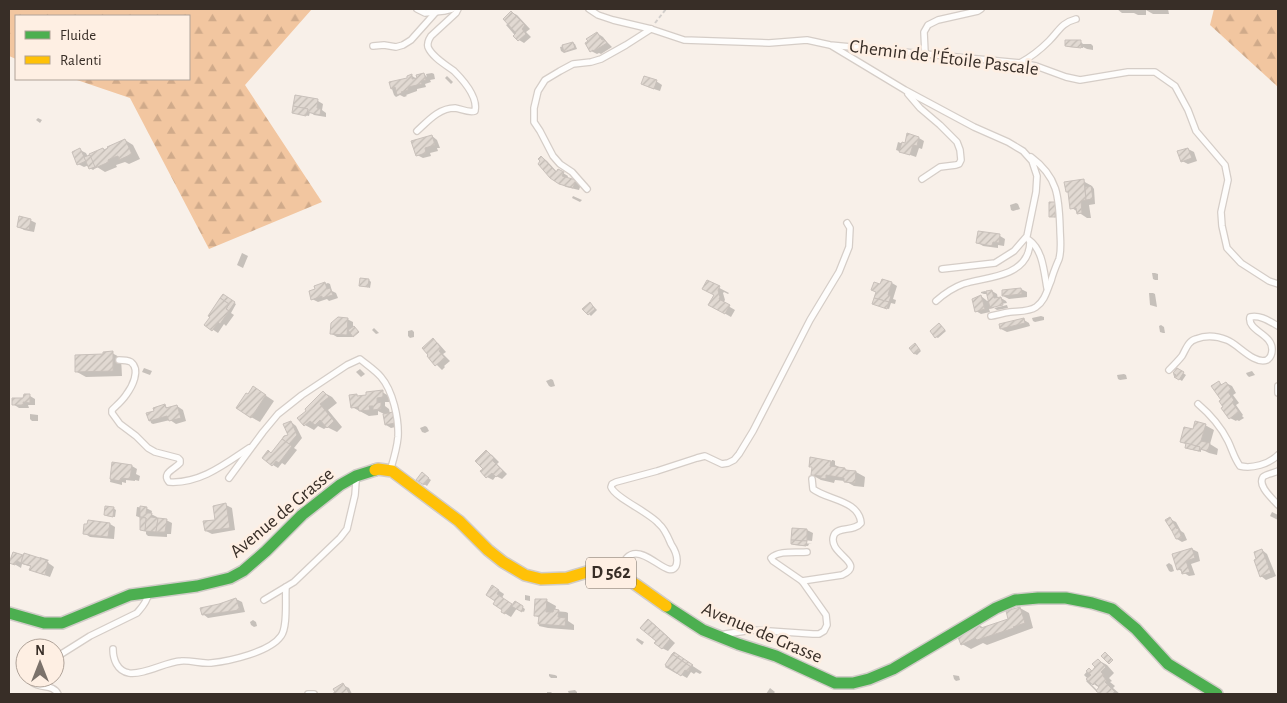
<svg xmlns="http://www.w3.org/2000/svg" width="1287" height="703" font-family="'Alegreya Sans',sans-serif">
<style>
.forest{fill:url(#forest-firs)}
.shadow{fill:#0003;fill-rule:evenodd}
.building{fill:url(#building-hatch);stroke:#c9c1bb}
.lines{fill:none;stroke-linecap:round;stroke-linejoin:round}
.lane-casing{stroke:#d5cdc7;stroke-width:8}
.fast-casing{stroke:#d1ccc8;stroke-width:14}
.slow-casing{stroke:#d1ccc8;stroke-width:14}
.path{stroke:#d3cfcc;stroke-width:2;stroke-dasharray:4 2.5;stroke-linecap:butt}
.lane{stroke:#fefdfc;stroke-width:5.5}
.fast{stroke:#4caf50;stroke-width:11}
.slow{stroke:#ffc107;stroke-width:11}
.labels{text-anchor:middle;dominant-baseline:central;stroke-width:5;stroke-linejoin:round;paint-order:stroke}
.shield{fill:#feefe3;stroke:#73685f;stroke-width:1}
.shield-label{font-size:18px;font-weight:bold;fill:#382e27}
.street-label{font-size:19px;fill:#382e27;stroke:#feefe3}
</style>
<defs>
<pattern id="forest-firs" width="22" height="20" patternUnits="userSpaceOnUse" patternTransform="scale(1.25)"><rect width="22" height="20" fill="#f2c6a0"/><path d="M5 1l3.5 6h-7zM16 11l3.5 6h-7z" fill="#d0aa8a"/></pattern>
<pattern id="building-hatch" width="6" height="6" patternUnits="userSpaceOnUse" patternTransform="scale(1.25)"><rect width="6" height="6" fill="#e1d9d2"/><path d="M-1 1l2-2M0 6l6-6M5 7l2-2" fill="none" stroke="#c2bbb4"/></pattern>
</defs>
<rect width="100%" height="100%" fill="#f8f0e9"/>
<g class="forest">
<path d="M9,9H312L245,85L322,202L209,249L130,98L74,79H189V16H16V59L9,56Z"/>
<path d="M1214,9H1278V87L1210,25Z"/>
</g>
<g class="shadow">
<path d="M1117,9H1168L1169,14H1153L1146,10V15H1138L1134,13H1122Z"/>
<path d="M511,12L517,15L530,29L526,32L531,37L524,43L519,40L506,25L509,23Z"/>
<path d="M597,33L603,37L606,41L612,47L601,54L599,53L597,54L591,51Z"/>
<path d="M1081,42L1083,44H1091L1093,46V50L1087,49L1083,47V48L1068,47L1066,46Z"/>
<path d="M573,43L575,44L577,49L564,53L561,51L560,47Z"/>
<path d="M432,73L434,74L435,79L430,80L431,82L425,84L426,87L417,89V91L406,95L407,96L404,97L400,95L396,97L394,95L390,83L409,79L412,76L419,80L424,74L427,77L426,74Z"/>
<path d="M447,76L453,82L451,84L445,78Z"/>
<path d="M656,81L662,85L660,91L648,87Z"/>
<path d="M318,101L323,104L322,110L326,113V117L314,115L310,112L309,116L295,113Z"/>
<path d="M38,118L42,120L40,123L36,120Z"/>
<path d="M908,135L919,138L924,141L922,149L919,148L916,157L896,150L898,142L906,145Z"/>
<path d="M432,136L437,140L440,148H437L438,151L430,153L431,156L423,158L417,155Z"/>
<path d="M125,140L133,145L140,159L129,164L125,162L116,165L117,167L105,172L97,167L93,170L90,168L89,165L84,167L78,164L80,150L86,153L88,157L105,151Z"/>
<path d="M1188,149L1194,152L1197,161L1188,164L1182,161Z"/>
<path d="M542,157L547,161L557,172L558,170L568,176L567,179L575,181L581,184L579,190L566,187L559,183Z"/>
<path d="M1083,181L1092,186L1094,189L1095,204L1089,205L1091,218H1087L1072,208L1069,193L1067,192Z"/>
<path d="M573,196L582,200L580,202L572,198Z"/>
<path d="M1016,203L1018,204L1020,209L1013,211L1011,210L1010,205Z"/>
<path d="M1050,203L1058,205L1057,218L1050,216Z"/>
<path d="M30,220L36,223L34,232L24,230L19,227Z"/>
<path d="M1000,236L1005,239L1004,246L998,245V248L983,246L977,242Z"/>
<path d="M242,253L248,256L243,268L237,265Z"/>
<path d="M1152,273H1155L1158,274V280H1155L1153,279Z"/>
<path d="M369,280L371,282L370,288L360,285Z"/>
<path d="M708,282L729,293L728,294L724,292L723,293L725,300L723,303L735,310L731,317L710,305L715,294Z"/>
<path d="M328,283L330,284L332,291L336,293L338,298L329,301L327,299L318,302L312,299L317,290L316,287Z"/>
<path d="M892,283L897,286L893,299L896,300L895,304L891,303L889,309L876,305L877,292L881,286Z"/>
<path d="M1021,289L1027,292V297L1009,299L1003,296Z"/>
<path d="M985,291L987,292L992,291L997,294L998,299L1001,298L1006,301L1007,303L994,305V308L1007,305L1008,308L997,310L994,308L989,309L990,312L981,314L976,311L981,296L986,300L987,301L990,300L988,294H984L981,293V292Z"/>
<path d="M1149,293H1153L1155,294L1157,307L1150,305Z"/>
<path d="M223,296L236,304L231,313L234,315L226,326L224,324L218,333L206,325Z"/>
<path d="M590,303L597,310L591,316L584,309Z"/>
<path d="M1041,316L1044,317V320L1035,322L1033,321L1032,318Z"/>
<path d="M347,319L353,322V327L358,331L353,335L352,337H337L332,334Z"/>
<path d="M1024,320L1029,323L1030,326L1007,332L1001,329Z"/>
<path d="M939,324L946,331L938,338L936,337Z"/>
<path d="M1161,325L1164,327L1165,333H1163L1160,332L1159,326Z"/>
<path d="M374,328L379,333L376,334L372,330Z"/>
<path d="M412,330L414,332V337L410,338L408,336V331Z"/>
<path d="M433,340L438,343L446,352L443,354L450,361L444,366L445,367L442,370L428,356Z"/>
<path d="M915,344L921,351L917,355L915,354Z"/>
<path d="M112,353L121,358L122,376L86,377L77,372L104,355Z"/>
<path d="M144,368L152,371L150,375L142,372Z"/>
<path d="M360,369L365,374L361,377L356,372Z"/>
<path d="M1177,369L1186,375L1182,381L1173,375Z"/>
<path d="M1252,371L1255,375L1249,377L1247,375L1246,373Z"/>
<path d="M1124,374L1126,375L1127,379L1120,380L1118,379L1117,375Z"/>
<path d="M551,379L553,380L555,386L551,387L549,386L546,381Z"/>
<path d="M1219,383L1223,385L1226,383L1232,386L1236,393L1233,395L1239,403L1236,405L1243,415L1242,416L1244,418L1239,421L1237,420L1236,421L1230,418L1222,400Z"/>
<path d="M323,392L332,397L337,403L328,410L342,427L337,432L327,427L324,429L318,426L314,430L305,425L299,418L308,411Z"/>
<path d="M382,392L391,397L392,402H385V406L389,409L390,414H393L399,417L400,426L391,428L386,425L384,414L378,411V415L369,416L352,407L356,395L359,397Z"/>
<path d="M262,393L274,401L260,422L251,417Z"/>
<path d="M30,396L35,399V405H28L29,408H19L13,404Z"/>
<path d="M165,406L169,409L177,406L183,410L186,421L176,424L170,420L153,424L151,423L148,414L156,411Z"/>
<path d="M30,414L38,415V421H32L30,419Z"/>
<path d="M291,422L296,426L302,438L294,448L297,450L285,465L282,463L278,468L273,465L272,454L290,436Z"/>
<path d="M1205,425L1214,430L1210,444L1218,449L1217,455L1209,453L1201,449V452L1189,449L1187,445L1182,441L1194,431Z"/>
<path d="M425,426L427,427L429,431L425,433L422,432L420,428Z"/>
<path d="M487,452L492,455L499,462L497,464L507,474L502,479L496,476L493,480L487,477L485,469Z"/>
<path d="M811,459L831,462L832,460H833L835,461V465L839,467V468L856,472L865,477L864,487L854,486L845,481L835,480L834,483L821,480L812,475L813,467Z"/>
<path d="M113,463L132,466L137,469L136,474L140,476L139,481L135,480V481L126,480V483L122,482V485L110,482Z"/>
<path d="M424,475L431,480L427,486L424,484Z"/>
<path d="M226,505L232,508L235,530L212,534L206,531L216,521Z"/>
<path d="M137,507L146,508L152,511L151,514L157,517V519L166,520L172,523L171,534H167V537L148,536L146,534V531L141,529V518L136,516Z"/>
<path d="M113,508L116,510L115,517L107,516Z"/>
<path d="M1272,512L1278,515V520L1270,516Z"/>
<path d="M1170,519L1176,522L1181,531L1184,533L1187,540L1182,542L1177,539Z"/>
<path d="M110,524L115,527L114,539L90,537L84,533Z"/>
<path d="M793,529L807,530L813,533L812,541L796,539V542L812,544H809L808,546L794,545L792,544Z"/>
<path d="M1192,549L1198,552L1200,561L1191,564L1195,575L1189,576L1178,569Z"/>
<path d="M1262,550L1267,554L1276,576L1266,580L1261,576Z"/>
<path d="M14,553L39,559L40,557L49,560L47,562L54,567L50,577L36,572L32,567L22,564L21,568L11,562Z"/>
<path d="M1169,563L1172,565L1174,571L1171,572L1169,571L1166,565Z"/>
<path d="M498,590L504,594L502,598L513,606L515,602L525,609L524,612L517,608L511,617L503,612L496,600L488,594Z"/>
<path d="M525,595L530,596V601L525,600Z"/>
<path d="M236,599L242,602L245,612L208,618L203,614Z"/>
<path d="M537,600L547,601L556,606L555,611L566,612L568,613V621L574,625V630L548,628L539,626L540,618L536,616Z"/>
<path d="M1020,608L1029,613L1033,628L987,645L983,643L971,649L962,644L979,625L984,628L1010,620Z"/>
<path d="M253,620L256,622L257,626L254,627L251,625L250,622Z"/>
<path d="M648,620L654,624L675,643L668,651L662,648L658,641Z"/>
<path d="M637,638L644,642L642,645L636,640Z"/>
<path d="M674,654L702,672L700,674L696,672L694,674L691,672L687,678L678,673L677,674L665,667Z"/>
<path d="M1098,660L1107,665L1114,673L1109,678L1112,681L1110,682L1115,686L1113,688L1120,694H1102L1099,691H1096L1086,681L1088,679L1084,675L1089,669L1093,671L1097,667ZM1092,683L1100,688L1098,691L1091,684Z"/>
<path d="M549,674L555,675L557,676V678H551L549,676Z"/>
<path d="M953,675L959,676L960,680L956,681L954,679Z"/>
<path d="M343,685L349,688L352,694H334Z"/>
<path d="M770,688L775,692L773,694H766Z"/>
<path d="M575,690L577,692V694H569L568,691Z"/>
<path d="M547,692H551L553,694H547Z"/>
</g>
<g class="building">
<path d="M511,11L525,25L522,29L526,34L518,41L513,36L516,33L503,19Z"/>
<path d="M597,32L602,40L604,39L607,43L594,51L593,50L590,52L585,43L588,41L586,39Z"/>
<path d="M1065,40H1081V48L1065,46Z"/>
<path d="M573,42L575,48L564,52L562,45Z"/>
<path d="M424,73L426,80L421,81L422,84L408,87V90L401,92L402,93L397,95L395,87L391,89L389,82L407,78V76L412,74V79L417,78L416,75Z"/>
<path d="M644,76L657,80L654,89L641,84Z"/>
<path d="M295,95L318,99L317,108L321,109L320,115L307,112L308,109L293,106Z"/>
<path d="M293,106L308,109L306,116L292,113Z"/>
<path d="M907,133L919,137L917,146L913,145L910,155L899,152L902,142L905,143Z"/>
<path d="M432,135L435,145L425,148L426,153L416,156L411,141Z"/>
<path d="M125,139L132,154L119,160L118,156L112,158L108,160L109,162L95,168L89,154L103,148L104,150L108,148L107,147Z"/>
<path d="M80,148L86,161L77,165L72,152Z"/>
<path d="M1188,148L1192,158L1181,162L1177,151Z"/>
<path d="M90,155L95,167L89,169L84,157Z"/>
<path d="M541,156L556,172L558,169L564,172L562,176L576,180L573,188L559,184L550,178L538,164L540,161L538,159Z"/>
<path d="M1084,179L1086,200L1081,201L1082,213L1077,214L1076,208L1070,209L1068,192H1066L1064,182Z"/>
<path d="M1091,186L1093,199L1086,200L1085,187Z"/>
<path d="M1049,202H1056L1055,217H1049Z"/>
<path d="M19,216L31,219L29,230L17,227Z"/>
<path d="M978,231L1000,234L999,243L993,242L992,246L976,243Z"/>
<path d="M360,278L369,279L368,287L359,286Z"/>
<path d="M882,279L892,282L888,295L891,296L889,302L874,298L876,292L871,290L874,282L880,284Z"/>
<path d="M707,280L720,286L718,290L720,297L719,299L730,305L725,314L708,305L714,295L702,289Z"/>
<path d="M325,282L327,289L330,288L333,295L322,298V296L311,300L309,291L315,289L314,286Z"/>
<path d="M1021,288L1022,294L1002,296V290Z"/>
<path d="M992,290L994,298L1001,297L1003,305L990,308L986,291Z"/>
<path d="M223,294L235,302L229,311L226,309L229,304L220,298Z"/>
<path d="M981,295L985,309L975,312L972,299Z"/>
<path d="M220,298L229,304L226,309L229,311L220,324L218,322L212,331L204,325L210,317L208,316Z"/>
<path d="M874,298L889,302L887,309L872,304Z"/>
<path d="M590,302L595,309L588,315L582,309Z"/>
<path d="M338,317L348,318L347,335L330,334L331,323Z"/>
<path d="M1024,318L1025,323L1000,329L999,324Z"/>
<path d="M939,323L945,330L935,338L930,331Z"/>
<path d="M354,326L359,332L353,337L348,330Z"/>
<path d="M433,338L441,348L439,351L445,358L435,366L427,356L428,355L422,348Z"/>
<path d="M915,343L920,350L914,354L909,348Z"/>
<path d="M113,351V371L75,372V355L103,354V352Z"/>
<path d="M1177,368L1184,372L1179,380L1174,377L1176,375L1173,373Z"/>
<path d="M1219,381L1221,385L1226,382L1231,389L1228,392L1234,400L1232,402L1239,412L1229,419L1221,408L1223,407L1219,401L1221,400L1211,386Z"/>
<path d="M253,386L266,395L251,418L236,408L246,393L248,394Z"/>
<path d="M383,390V397L377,398V403L381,402V409L373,410V406H369L370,410L359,411L358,407L351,408L349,395L357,394V396L366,395V392Z"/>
<path d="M323,391L329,397L320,404L334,421L327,428L320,420L315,425L310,421L304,426L297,418L306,411L305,409Z"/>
<path d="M24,394H30V403L23,402L24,405H12V398H23Z"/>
<path d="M165,404L166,408L177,405L181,418L169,421L167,416L149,421L146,413L154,411L153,408Z"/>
<path d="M393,412L395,423L385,425L383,414Z"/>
<path d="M291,421L297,435L289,444L282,439L284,436L288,435L283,424Z"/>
<path d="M1195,421L1206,424L1201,441L1210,443L1208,451L1199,449L1200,447L1180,442L1184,427L1193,429Z"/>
<path d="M282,439L292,446L279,463L276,461L272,466L262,458L268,450L271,453Z"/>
<path d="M1186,443L1200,447L1199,451L1185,448Z"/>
<path d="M486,450L494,458L492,460L503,471L496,477L492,473L486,478L480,471L483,469L475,461Z"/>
<path d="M810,457L831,461L830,466L845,468V470L856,471L855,483L844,482V478L826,475V479L820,478L821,476L811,475L812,467H809Z"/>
<path d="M112,462L132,465L130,479L121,478L120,481L110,479Z"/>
<path d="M422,472L429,478L424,485L416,480Z"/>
<path d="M226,503L230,528L205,531L203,521L215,520L213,506Z"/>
<path d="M105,506L114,507L113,517L104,515Z"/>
<path d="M140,506L147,507L146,513H152L151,517L158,518L156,532L145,531L146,518L140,517Z"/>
<path d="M140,517L146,518L145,531L140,530Z"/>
<path d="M1170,517L1177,529L1178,528L1182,538L1176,539L1172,531L1165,520Z"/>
<path d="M158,518L167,519L165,532H156Z"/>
<path d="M88,520L110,523L108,537L83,534L84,524H87Z"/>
<path d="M792,528L807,529V541L791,540Z"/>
<path d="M791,540L807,541L806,546L791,544Z"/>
<path d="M1192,548L1195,558L1186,561L1190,572L1182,574L1181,569L1177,570L1172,554Z"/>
<path d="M1262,549L1271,573L1260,577L1254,560L1256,559L1254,552Z"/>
<path d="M13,552L23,555L21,563L17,561L15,565L9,563Z"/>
<path d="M24,553L46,560V562H48L45,575L29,570L31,566L21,563Z"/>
<path d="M492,585L499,590L497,594L512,604L505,614L501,612L502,610L493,604L495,601L486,595Z"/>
<path d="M236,598L240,610L202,615L200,608L219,604Z"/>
<path d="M535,599H547L546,612H553L554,609L559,610L558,617L566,618L565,626L538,624L539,616H534Z"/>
<path d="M515,601L523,606L522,612L511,606Z"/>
<path d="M1020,607L1025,623L1013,627L1014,628L977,640L975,638L961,645L958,637L979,624L981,628L1008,619L1006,611Z"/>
<path d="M648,619L670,639L662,649L654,643L656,641L640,628Z"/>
<path d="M674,652L693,665L691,667L672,654Z"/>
<path d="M1105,652L1113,660L1109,664L1101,656Z"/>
<path d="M672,654L691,667L688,672L685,670L681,676L665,665Z"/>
<path d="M1098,659L1106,667L1101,672L1104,675L1103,676L1107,681L1105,682L1115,692L1112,694H1100L1096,691L1099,687L1095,683L1093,685L1086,679L1091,675L1086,671L1089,668L1092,671L1095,667L1092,664Z"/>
<path d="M343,683L349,693L347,694H332L335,692L333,689Z"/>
</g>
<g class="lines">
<g class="lane-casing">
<g id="lane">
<path d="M417,9L425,13L444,11L452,9"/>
<path d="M589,9L598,15L613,20L651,29L684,40L769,43L807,40L830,45L1020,63L1036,66L1066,77L1080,80L1128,72H1155L1175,86L1188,110L1196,131L1225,165L1228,180L1221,212L1222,226L1227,248L1241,263L1269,281L1278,284"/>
<path d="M373,46L384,45L396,47L403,45L411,40L436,12"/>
<path d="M832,46L905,90L974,127L1008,142L1023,151L1032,161L1037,176L1036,192L1027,236L1014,251L995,263L942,269"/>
<path d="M925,53L924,32L928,25L938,20L978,11L981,9"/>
<path d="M1020,63C1031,57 1040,50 1049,41C1059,31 1061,23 1076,19"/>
<path d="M908,94L920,108L940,125L957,142L960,150L961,160L959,164L956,165L940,167L922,179"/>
<path d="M417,131C428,121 439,108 455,108C462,109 468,113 475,111C478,97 464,81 454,71C446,65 432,57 428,47C427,43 429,39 431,36L456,13L458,9"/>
<path d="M587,189L572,172L560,164L553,156L540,131L534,122V108L538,91L545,80L560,71L573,64L591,62L601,59L626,45L651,29"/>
<path d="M1029,240C1043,250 1044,272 1047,288"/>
<path d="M936,301C945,293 952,288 963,284C984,277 1019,278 1028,253C1029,250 1030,245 1030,242"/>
<path d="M991,316C997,315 1003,313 1010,312C1018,311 1029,312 1036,307C1045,301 1047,290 1051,281C1053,273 1056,266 1059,259C1062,249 1060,238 1060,228C1059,197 1058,177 1031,157"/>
<path d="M119,360C123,360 127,360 131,362C141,370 132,387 126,395C122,401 117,405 112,410V413L120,424L136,436L148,448L155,452L178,458L180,460V463C175,469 161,473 169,482C200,484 225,464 249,448"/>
<path d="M1169,370C1173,366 1178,361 1182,356C1186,349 1188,341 1196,339C1206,335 1217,336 1227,340C1238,344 1254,365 1267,360C1270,358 1272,354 1272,350C1273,334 1247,331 1250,317C1261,315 1269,321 1278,326"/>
<path d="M1278,386V393"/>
<path d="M1198,404C1211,415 1221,427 1228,441C1232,449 1234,458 1240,466C1252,469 1269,464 1278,455"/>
<path d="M1278,471C1274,473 1266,474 1263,477C1257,486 1273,499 1278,505"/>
<path d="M229,478L263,432L278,414L302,395L347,365L360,359C367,365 375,370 381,377C393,391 399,419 398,437C397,448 394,458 391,468"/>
<path d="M619,573C633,525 667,584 676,566C679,558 675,550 671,544C668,537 665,529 659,524C649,512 615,498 611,487L612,484L616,482L657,471L697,458L705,456L722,464L728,463L734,460L739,454L753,431L810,320L839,272L849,247L850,228L847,223"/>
<path d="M802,581L842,575C868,563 826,554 834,535C838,526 854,532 861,523C859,500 827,500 813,489L812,479"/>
<path d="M264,600L294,582L340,538L347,529L355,495L356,481"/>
<path d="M725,634L753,630L813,634H819L824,631L827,625L826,615L802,581L773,561L771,558C779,550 796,553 807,552"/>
<path d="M113,649C113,659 117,671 129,673C145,675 165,662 181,661C191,660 201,664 211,663C230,661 270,652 281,636C288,627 285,600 286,587"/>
<path d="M55,658L90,636L137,613C142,607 147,602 148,595"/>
<path d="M32,678V682C41,689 53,684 58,694"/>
<path d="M308,694H314"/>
</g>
</g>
<g class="fast-casing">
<g id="fast">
<path d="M666,606L703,630L738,644L776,656L835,683H853L869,679L893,669L996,608L1015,600L1038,598H1066L1092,603L1112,609L1136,629L1168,664L1217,694"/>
<path d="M9,613L44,623H62L130,595L197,586L230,578L243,571L266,551L302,515L340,485L356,476L375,470"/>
</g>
</g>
<g class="slow-casing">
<path id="slow" d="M375,470L378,469L392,471L459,521L488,550L503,562L525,575L541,579L567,578L587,572H606L619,575L635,584L666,606"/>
</g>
<path class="path" d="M655,23L666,9"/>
<use href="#lane" class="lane"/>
<use href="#fast" class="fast"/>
<use href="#slow" class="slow"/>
</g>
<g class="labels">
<rect class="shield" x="586" y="557.5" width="50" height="31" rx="4"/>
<g class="shield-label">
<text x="611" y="573">D 562</text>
</g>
<g class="street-label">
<text transform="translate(944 58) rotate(7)">Chemin de l'Étoile Pascale</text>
<text transform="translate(282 513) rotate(-40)">Avenue de Grasse</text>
<text transform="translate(762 633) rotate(23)">Avenue de Grasse</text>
</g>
</g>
<rect width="1287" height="703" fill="none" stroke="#382e27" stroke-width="20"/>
<rect x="15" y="15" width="175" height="65" fill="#feefe3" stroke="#afa298"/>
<rect x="25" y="31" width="25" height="8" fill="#4caf50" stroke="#afa298"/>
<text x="60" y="40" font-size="15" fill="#382e27">Fluide</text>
<rect x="25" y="56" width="25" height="8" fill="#ffc107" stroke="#afa298"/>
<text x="60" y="65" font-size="15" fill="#382e27">Ralenti</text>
<g transform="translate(40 663)"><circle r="24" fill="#feefe3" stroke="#afa298"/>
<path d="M0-4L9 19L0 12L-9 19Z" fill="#7b726b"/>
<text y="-8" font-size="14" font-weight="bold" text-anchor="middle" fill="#382e27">N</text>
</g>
</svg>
